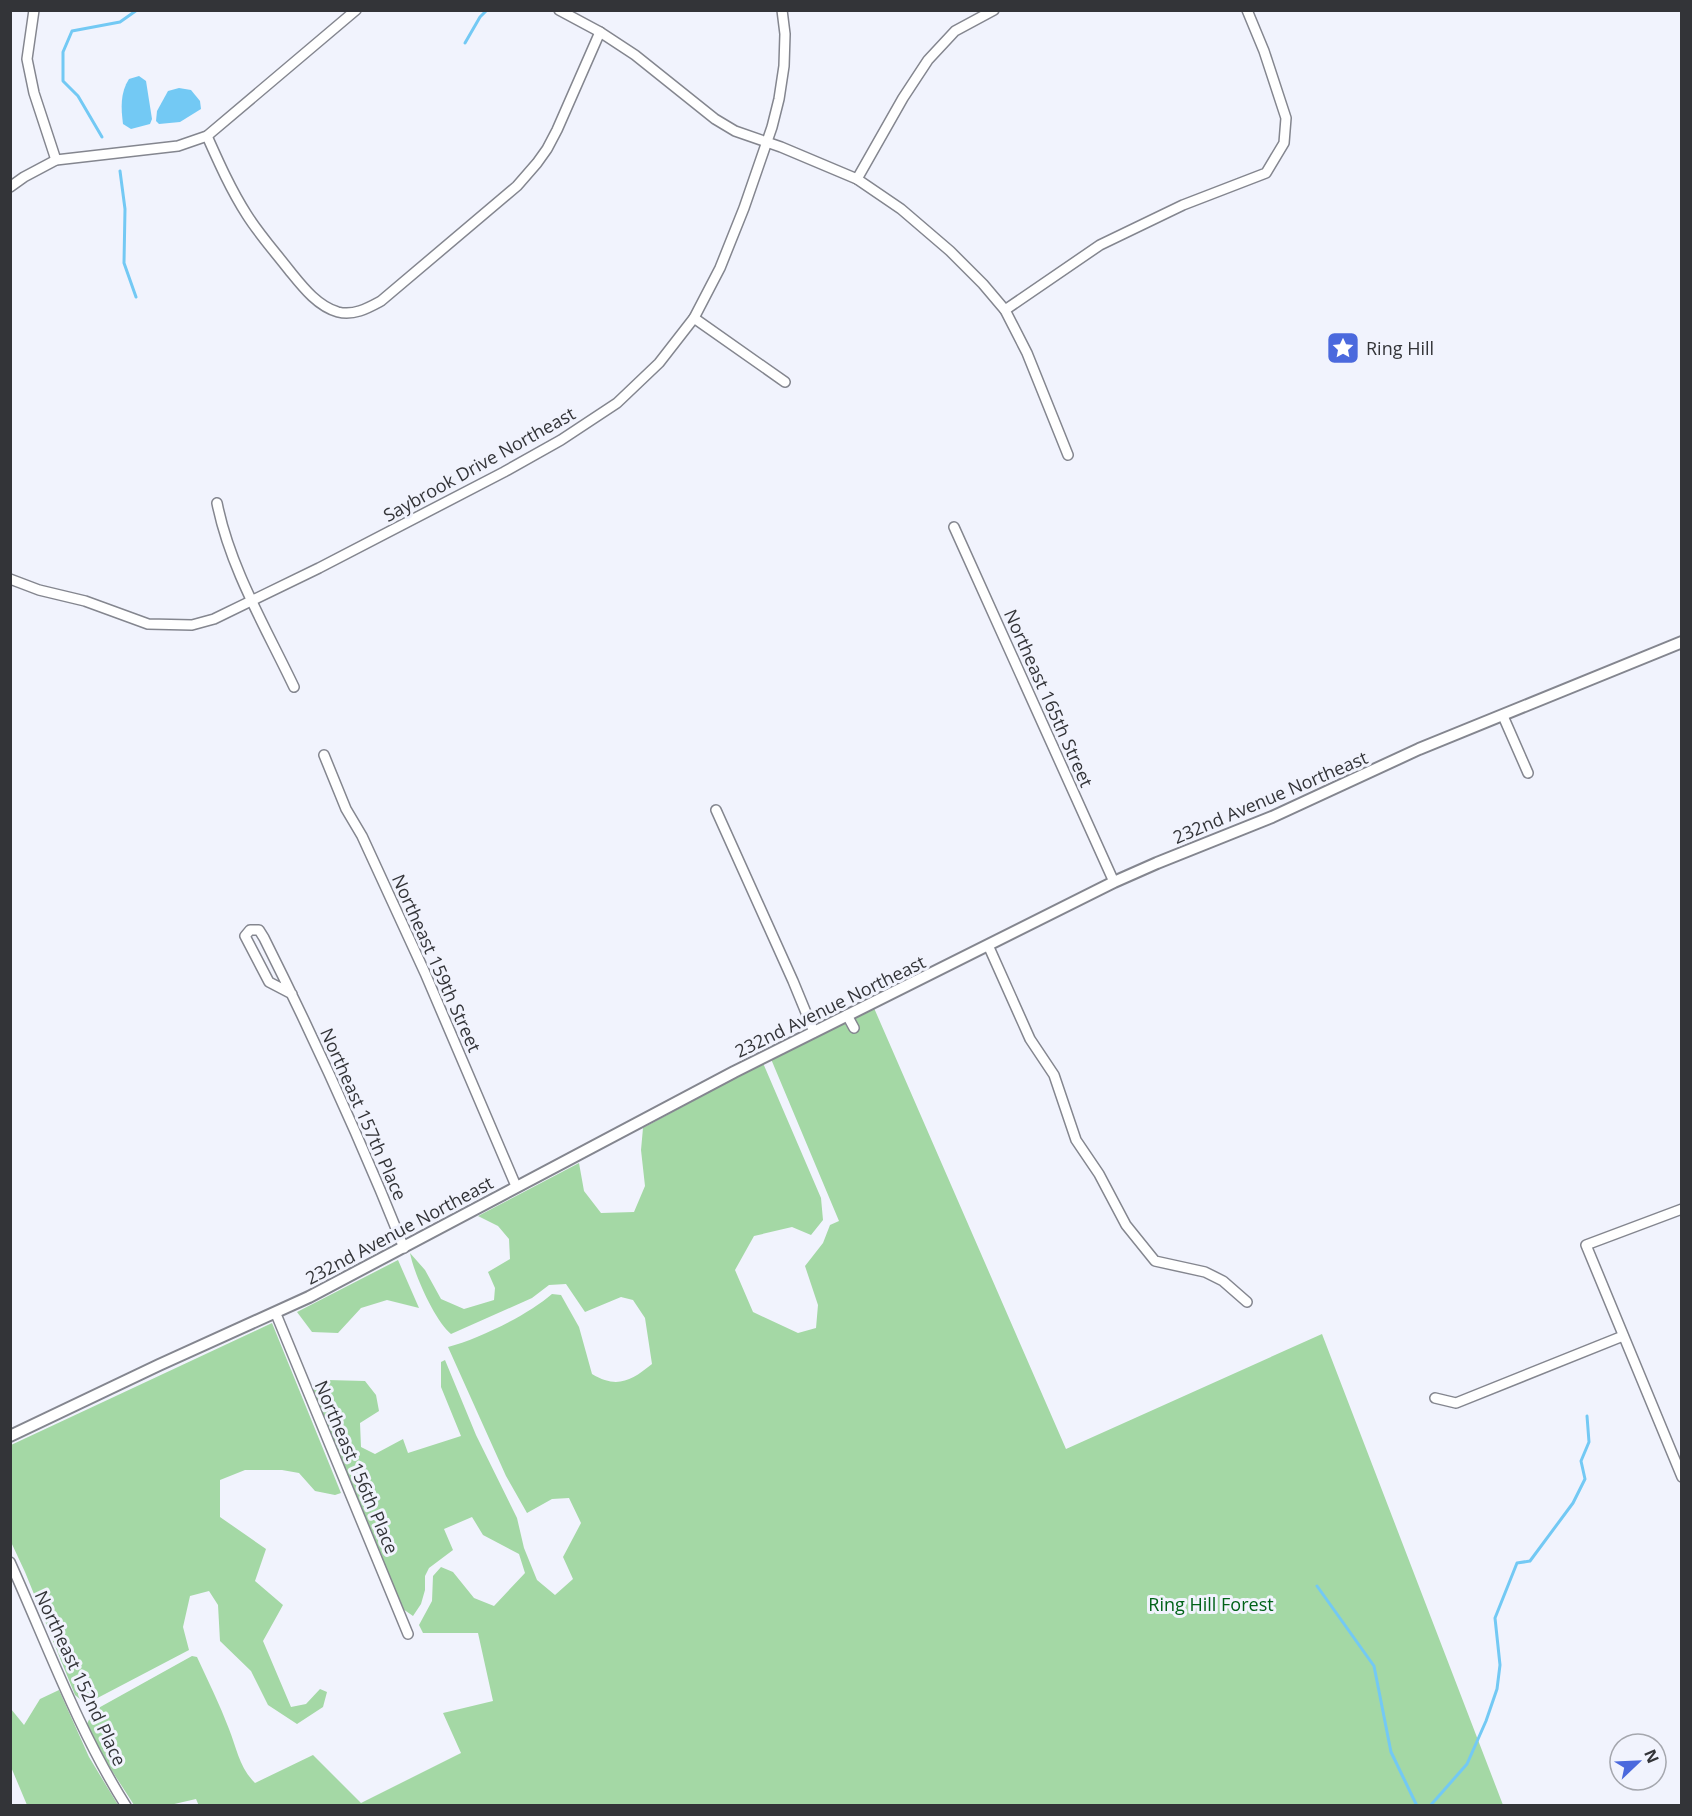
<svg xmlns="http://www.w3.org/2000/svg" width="1692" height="1816" font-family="'Open Sans',sans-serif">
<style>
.green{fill:#a4d8a5}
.water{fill:#73c9f4}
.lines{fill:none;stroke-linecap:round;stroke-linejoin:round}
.stream{stroke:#73c9f4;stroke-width:3}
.minor-casing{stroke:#84868f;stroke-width:12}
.tertiary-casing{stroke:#84868f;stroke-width:14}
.minor{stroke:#fff;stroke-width:9}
.tertiary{stroke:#fff;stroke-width:10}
.labels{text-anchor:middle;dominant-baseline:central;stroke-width:6;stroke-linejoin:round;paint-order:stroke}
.poi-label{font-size:18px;fill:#333438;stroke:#f1f3fd;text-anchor:start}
.street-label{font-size:18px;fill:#333438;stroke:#f1f3fd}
.park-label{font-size:18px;fill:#006218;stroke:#f1f3fd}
</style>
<rect width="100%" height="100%" fill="#f1f3fd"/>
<g class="green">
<path d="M874,1008L1066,1449L1322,1334L1503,1805L199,1806L196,1799L170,1805H134L96,1746L87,1724L93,1711L192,1656L197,1657C208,1681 220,1705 229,1729C237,1749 239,1767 255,1783L313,1755L361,1803L461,1753L443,1713L493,1701L478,1633H423L419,1625L432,1601L433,1576L441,1567L453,1572L474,1598L494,1606L525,1573L519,1554L483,1535L472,1517L444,1529L453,1550L429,1568L425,1576V1590L421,1604L413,1616L403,1609L312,1390L327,1380L365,1381L376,1395L379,1411L360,1423L361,1447L375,1454L403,1439L408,1453L461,1436L441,1387V1362L445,1360L476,1435L517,1518L524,1548L537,1580L555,1595L573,1579L563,1557L581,1523L569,1498L552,1499L527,1513L506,1476L448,1347C479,1339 528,1315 552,1294L561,1295L579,1327L592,1374C617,1389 631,1381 652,1364L645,1318L633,1300L621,1297L585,1312L566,1284L549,1285L532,1298L451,1334C435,1321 414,1274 410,1253L425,1270L441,1299L464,1309L494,1300L495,1288L488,1272L510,1259L509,1239L498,1226L478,1216L579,1163L584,1191L601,1213L634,1212L645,1186L641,1150L643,1128L763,1063L821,1198L823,1220L811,1235L792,1227L754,1236L735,1270L753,1312L798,1333L816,1328L818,1305L805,1266L823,1243L830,1225L839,1221L771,1059Z"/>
<path d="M398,1260L419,1308L387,1300L361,1308L338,1333L312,1332L297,1312Z"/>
<path d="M272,1323L341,1493L335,1495L315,1491L299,1473L282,1470H245L220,1480V1517L266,1549L255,1581L283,1605L263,1641L291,1707L306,1704L320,1689L327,1692L323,1707L297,1724L268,1705L251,1671L220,1641L218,1605L209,1591L190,1596L183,1627L189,1650L86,1704L75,1695L25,1572L11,1542V1445Z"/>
<path d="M59,1690L89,1757L118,1805H27L11,1767V1709L24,1725L40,1699Z"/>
</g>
<g class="water">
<path d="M139,76L146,81L152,119L150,124L131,129L123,124C121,108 120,93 129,79Z"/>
<path d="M179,88L191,90L200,101L201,109L180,122L159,124L156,121L157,111L168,91Z"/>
</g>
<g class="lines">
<g class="stream">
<path d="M465,43L480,17L487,10"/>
<path d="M102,137L78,96L63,81V52L72,31L120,22L137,10"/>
<path d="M120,171L125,209L124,263L136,297"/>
<path d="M1317,1586L1374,1666L1391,1752L1417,1806"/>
<path d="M1430,1806L1467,1764L1486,1721L1497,1689L1500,1665L1495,1618L1517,1563L1530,1561L1573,1503L1585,1479L1581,1461L1589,1442L1587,1416"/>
</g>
<g class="minor-casing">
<g id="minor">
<path d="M34,10L27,59L34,93L56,160"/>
<path d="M559,10L600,32L635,55L715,119L735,131L781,147L857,179L901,209L950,251L983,284L1005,310L1027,353L1068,455"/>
<path d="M207,136C219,163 231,190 247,215C259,234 275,252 289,270C302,286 317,306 338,312C354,316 368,308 381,301L517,186L537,163L547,149L557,130L600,32"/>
<path d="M857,179L903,98L928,60L955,31L994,10"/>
<path d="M10,187L24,177L56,160L178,146L207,136L356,10"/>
<path d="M1005,310L1100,245L1183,205L1266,173L1284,143L1286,118L1264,51L1247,10"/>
<path d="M694,318L785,382"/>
<path d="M217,503C230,568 266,628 294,687"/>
<path d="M954,527L1114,882"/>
<path d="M10,579L39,590L85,601L148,624L192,625L214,619L319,568L504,472L561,440L617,403L659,363L694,318L720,268L744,208L772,127L779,99L784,66L785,34L782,10"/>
<path d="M1503,716L1528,773"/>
<path d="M324,755L346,809L362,836L425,973L516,1186"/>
<path d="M716,810L793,981L814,1032"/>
<path d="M988,945L1030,1039L1054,1075L1076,1140L1099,1174L1126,1225L1155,1261L1205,1272L1223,1281L1247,1302"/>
<path d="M292,994L269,982L245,936L250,930H259L264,938C315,1040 362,1143 404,1248"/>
<path d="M847,1015L854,1028"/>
<path d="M1682,1209L1586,1245L1682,1477"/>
<path d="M276,1314L408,1634"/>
<path d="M1435,1398L1456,1403L1623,1336"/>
<path d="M10,1562C47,1644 78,1730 126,1806"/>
</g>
</g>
<g class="tertiary-casing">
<path id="tertiary" d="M10,1436L159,1365L309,1297L734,1072L1114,882L1157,863L1272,817L1419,749L1682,642"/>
</g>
<use href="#minor" class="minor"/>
<use href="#tertiary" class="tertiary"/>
</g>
<defs>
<g id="sight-square" transform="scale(1.725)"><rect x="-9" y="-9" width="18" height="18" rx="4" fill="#4b69dd" stroke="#f1f3fd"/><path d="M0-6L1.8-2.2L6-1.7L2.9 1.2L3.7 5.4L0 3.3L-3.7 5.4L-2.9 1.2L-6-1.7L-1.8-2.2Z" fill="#fff"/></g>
</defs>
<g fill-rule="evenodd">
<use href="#sight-square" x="1343" y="348"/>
</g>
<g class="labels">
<g class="poi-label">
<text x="1366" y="348">Ring Hill</text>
</g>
<g class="street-label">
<text transform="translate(479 464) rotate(-29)">Saybrook Drive Northeast</text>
<text transform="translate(1049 698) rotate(66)">Northeast 165th Street</text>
<text transform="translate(1270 797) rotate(-23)">232nd Avenue Northeast</text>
<text transform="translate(437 963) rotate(66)">Northeast 159th Street</text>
<text transform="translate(830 1006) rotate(-26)">232nd Avenue Northeast</text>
<text transform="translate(364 1114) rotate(66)">Northeast 157th Place</text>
<text transform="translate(399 1230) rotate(-28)">232nd Avenue Northeast</text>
<text transform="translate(357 1467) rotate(67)">Northeast 156th Place</text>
<text transform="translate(81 1678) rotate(65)">Northeast 152nd Place</text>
</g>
<g class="park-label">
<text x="1211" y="1604">Ring Hill Forest</text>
</g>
</g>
<rect width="1692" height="1816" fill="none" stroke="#333438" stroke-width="24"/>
<g transform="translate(1638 1762) rotate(67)"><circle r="28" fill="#f1f3fd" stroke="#a5a7ae" stroke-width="1.5"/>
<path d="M0-4.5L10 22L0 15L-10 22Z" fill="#4b69dd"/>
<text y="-9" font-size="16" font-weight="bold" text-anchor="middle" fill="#333438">N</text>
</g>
</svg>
